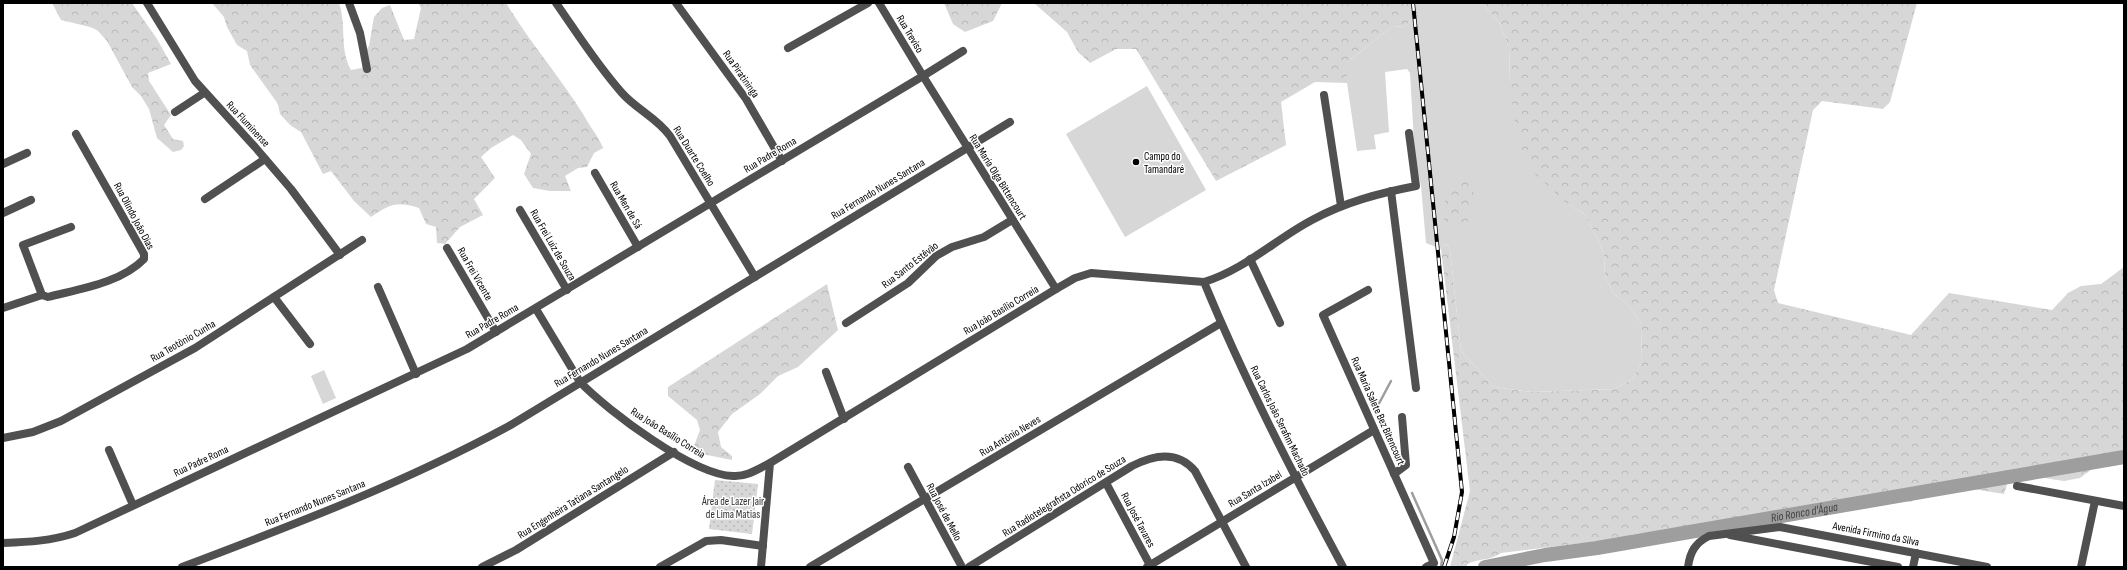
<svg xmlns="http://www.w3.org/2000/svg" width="2127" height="570" font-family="'Sofia Sans Condensed',sans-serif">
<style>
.grass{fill:#d7d7d7}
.forest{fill:url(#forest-crowns)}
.park{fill:url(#park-dots)}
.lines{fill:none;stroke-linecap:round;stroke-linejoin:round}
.stream{stroke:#9e9e9e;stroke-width:2.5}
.river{stroke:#9e9e9e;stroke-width:14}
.minor{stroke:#505050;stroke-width:8}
.tertiary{stroke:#505050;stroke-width:8}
.rail-casing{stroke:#000;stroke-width:4}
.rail{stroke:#fff;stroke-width:2.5;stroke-dasharray:8;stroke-linecap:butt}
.poi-dot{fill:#000;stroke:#fff;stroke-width:1.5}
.labels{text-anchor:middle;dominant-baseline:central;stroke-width:3;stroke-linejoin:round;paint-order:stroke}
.street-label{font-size:11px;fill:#000;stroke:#fff}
.poi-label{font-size:11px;fill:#000;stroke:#fff;text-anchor:start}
.park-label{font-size:11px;fill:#2e2e2e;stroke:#fff}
.water-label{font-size:12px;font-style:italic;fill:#3f3f3f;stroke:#fff}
</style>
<defs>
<pattern id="forest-crowns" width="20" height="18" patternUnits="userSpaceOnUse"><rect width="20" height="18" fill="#d7d7d7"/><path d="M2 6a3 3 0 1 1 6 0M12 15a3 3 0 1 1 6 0" fill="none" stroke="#b7b7b7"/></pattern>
<pattern id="park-dots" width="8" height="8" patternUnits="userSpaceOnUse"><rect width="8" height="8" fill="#d7d7d7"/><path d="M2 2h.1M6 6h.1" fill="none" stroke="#b7b7b7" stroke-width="1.8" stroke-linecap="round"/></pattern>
</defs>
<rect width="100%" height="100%" fill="#fff"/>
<g class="grass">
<path d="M1419,3H1482L1500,24L1509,47L1510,83L1566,203L1583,213L1598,239L1604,255L1605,276L1613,293L1627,304L1642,324L1641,364L1632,379L1614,389L1532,392L1494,387L1461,351L1450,250L1447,244L1443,245L1441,249L1426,243L1421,186L1415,158L1410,73L1407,69L1385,72L1389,132L1374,135L1376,149L1357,151L1347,83V62L1392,27L1405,26L1419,12Z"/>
<path d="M1147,86L1206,190L1125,237L1066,134Z"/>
<path d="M324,370L336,398L323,404L311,376Z"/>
</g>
<g class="forest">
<path d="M52,3H132L157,39L171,64L148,73L149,81L171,115L164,125L173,139L183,141L184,146L181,150L173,152L157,138L149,109L141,96L132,87L107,41L97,30L90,27L61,20Z"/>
<path d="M212,3H339C347,27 339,48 351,70L362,68L363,54L369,46L374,17L382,8L390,5L404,40L414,39L421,8L418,3H506C530,43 562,79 586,119C592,130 599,137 603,148L594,153L587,167L578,168L565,176L571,191H550L533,188L524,174L531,154L521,140L513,135L491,148L481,157L495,178L474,199L483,215L460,227L445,244L437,243L436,227L426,224L419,208C397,201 390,204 371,217L354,201L331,171L323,174L301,132L290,125L280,114L278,104L250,65L247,51L237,45L227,27L224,17Z"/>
<path d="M944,3H1002L993,21L965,32L953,24Z"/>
<path d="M1034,3H1419V12L1405,26L1392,27L1347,62V83L1315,82L1281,102L1286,145L1216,181L1136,49H1116L1090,63L1078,52L1067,32Z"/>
<path d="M1482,3H1917L1890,102L1883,109L1822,101L1813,110L1774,290L1778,303L1911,335L1949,293L2052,310L2068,293L2081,286L2101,284L2124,267V464L2092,469L2080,478L2064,481L2038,477L2009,478L2004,494L1955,486C1945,495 1937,495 1925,490L1911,502L1897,499L1871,507L1827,512L1814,511L1773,522L1757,517L1698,529L1634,534L1623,538L1501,553C1490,561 1479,558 1467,564V567H1450L1470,491L1441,249L1443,245L1447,244L1450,250L1461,351L1494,387L1532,392L1614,389L1632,379L1641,364L1642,324L1627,304L1613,293L1605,276L1604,255L1598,239L1583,213L1566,203L1535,174L1522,150L1516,133L1510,83L1509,47L1500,24Z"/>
<path d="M1471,177C1476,190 1473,214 1465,226L1452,228L1444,226C1445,200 1441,186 1471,177Z"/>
<path d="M827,284L838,330L798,367L778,376L760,394L732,414L718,432L721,447L732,456V460L702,454L694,446L700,430L697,420L668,396V387Z"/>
</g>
<path class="park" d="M715,480L758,484L752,534L709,529Z"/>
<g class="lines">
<g class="stream">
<path d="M1391,381L1375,411L1398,461"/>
<path d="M1412,493L1442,560L1441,567"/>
</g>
<path class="river" id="s1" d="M1485,567L1545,555L1597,548L2124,457"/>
<g class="minor">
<path d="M147,3L195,81L255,147L291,189L340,255"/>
<path d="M349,3L360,33L367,69"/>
<path d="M556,3C577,33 597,65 622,93C636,109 657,118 670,136L755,277"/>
<path d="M676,3L746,99L782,161"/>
<path d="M879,3L923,76L963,51"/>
<path d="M788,48L868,3"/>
<path d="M1324,95L1341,206"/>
<path d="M175,112L204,93"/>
<path d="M3,164L27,153"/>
<path d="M595,173L638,247"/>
<path d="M1391,191L1416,388"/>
<path d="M205,199L265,159"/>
<path d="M520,210L567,290"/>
<path d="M3,213L31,200"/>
<path d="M447,248L496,332"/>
<path d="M1250,259L1280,323"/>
<path d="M1204,282C1244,270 1276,239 1312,220C1345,202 1380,193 1416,186L1409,133"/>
<path d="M378,287L416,374"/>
<path d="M1368,290L1323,315L1434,563L1426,567"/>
<path d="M42,295L23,245L71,227"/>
<path d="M274,297L310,344"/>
<path d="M3,308L42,295L48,297C79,289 121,283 144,259V254L76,134"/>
<path d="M536,309L580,382C608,411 693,475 733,476C746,477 758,469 770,463L1056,289"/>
<path d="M846,323L908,283L936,256L952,247L984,237L1012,220"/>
<path d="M826,372L844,419"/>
<path d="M3,438L33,432L61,421L195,348L362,240"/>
<path d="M109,450L133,505"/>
<path d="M908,467L962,567"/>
<path d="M1394,474L1406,465L1402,417"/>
<path d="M1106,483L1151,567"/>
<path d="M2017,486L2124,506"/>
<path d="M1730,535L1898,567"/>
<path d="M182,567C293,525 404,483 509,426L1010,122"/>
<path d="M482,567L516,550L674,452"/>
<path d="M660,567L706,541L721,540L763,546"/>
<path d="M761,567L770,463"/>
<path d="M810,567L1221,323"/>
<path d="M969,567L1132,466C1154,455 1177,450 1195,471L1246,567"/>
<path d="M1147,567L1374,430"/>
<path d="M1688,567C1690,552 1695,543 1709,536L1780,527L1987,567"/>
<path d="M1913,567L1916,553"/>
<path d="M2081,567L2095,501"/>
</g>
<path class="tertiary" d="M3,543C28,542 51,541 75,533L467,349L923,76L1056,289L1075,278L1091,273L1204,282C1244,379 1293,474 1343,567"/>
<g class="rail-casing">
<path id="rail" d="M1413,3L1462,492L1454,537L1444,567"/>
</g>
<use href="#rail" class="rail"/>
</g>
<circle class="poi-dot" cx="1136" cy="162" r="4"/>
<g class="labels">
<g class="street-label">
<text transform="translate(910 34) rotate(59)">Rua Treviso</text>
<text transform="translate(741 74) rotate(55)">Rua Piratininga</text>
<text transform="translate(248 124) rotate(47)">Rua Fluminense</text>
<text transform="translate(770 155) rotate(-31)">Rua Padre Roma</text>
<text transform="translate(694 156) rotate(58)">Rua Duarte Coelho</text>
<text transform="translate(998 177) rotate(58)">Rua Maria Olga Bittencourt</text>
<text transform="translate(878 189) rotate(-31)">Rua Fernando Nunes Santana</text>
<text transform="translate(626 205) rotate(60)">Rua Men de Sá</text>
<text transform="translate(134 216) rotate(62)">Rua Olindo João Dias</text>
<text transform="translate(553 245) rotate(60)">Rua Frei Luiz de Souza</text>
<text transform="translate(910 265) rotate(-38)">Rua Santo Estêvão</text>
<text transform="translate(475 274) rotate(60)">Rua Frei Vicente</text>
<text transform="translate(1001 310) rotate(-31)">Rua João Basílio Correia</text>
<text transform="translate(492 321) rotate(-30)">Rua Padre Roma</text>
<text transform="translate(183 341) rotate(-30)">Rua Teotônio Cunha</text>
<text transform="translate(601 357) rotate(-31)">Rua Fernando Nunes Santana</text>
<text transform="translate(1378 411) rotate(66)">Rua Maria Salete Bez Bitencourt</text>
<text transform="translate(1280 421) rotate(64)">Rua Carlos João Serafim Machado</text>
<text transform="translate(668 433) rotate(32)">Rua João Basílio Correia</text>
<text transform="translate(1010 436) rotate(-31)">Rua Antônio Neves</text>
<text transform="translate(201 461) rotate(-25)">Rua Padre Roma</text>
<text transform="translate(1255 489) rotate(-31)">Rua Santa Izabel</text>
<text transform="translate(1064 496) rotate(-32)">Rua Radiotelegrafista Odorico de Souza</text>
<text transform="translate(573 502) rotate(-32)">Rua Engenheira Tatiana Santangelo</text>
<text transform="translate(315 503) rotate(-22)">Rua Fernando Nunes Santana</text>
<text transform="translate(944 512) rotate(62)">Rua José de Mello</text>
<text transform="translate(1138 520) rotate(62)">Rua José Tavares</text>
<text transform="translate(1876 534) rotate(11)">Avenida Firmino da Silva</text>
</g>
<g class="poi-label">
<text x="1144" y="156">Campo do<tspan x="1144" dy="13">Tamandaré</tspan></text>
</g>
<g class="park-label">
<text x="733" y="501">Área de Lazer Jair<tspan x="733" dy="13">de Lima Matias</tspan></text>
</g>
<g class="water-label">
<text stroke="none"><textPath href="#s1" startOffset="324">Rio Ronco d'Água</textPath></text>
</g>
</g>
<rect width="2127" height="570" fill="none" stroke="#000000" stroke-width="8"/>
</svg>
